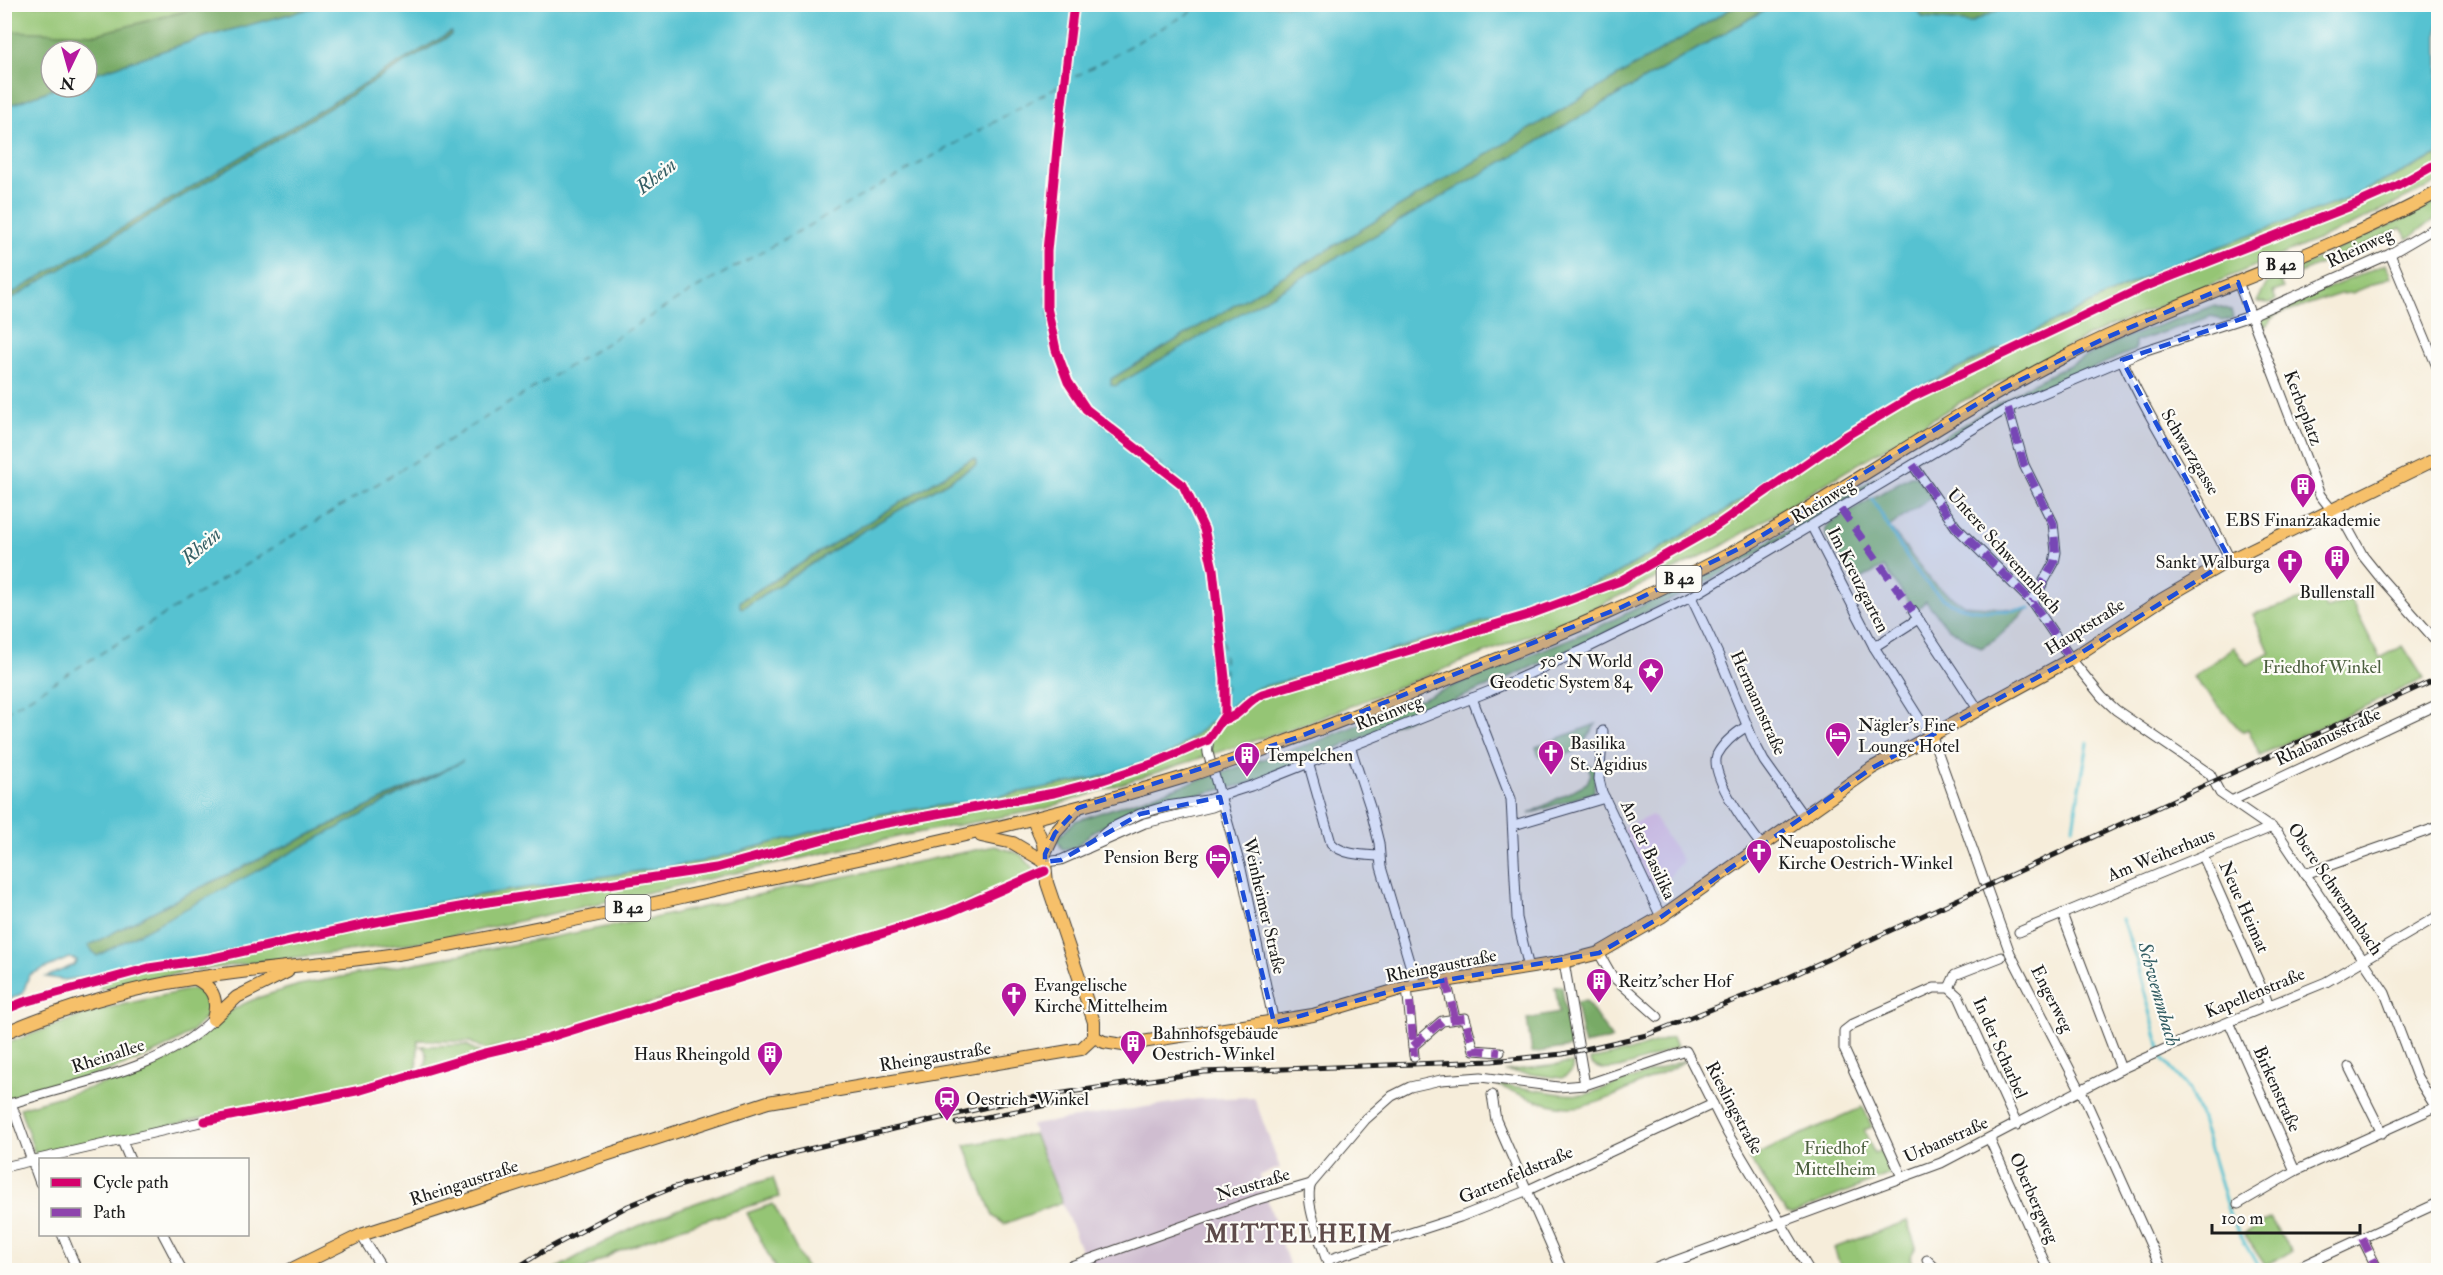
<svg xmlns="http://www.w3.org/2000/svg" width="2443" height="1275" font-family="'IM FELL Double Pica',serif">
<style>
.built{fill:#f2cfe2}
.industrial{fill:#cfbdd0}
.green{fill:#95c574;stroke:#587048;stroke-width:1.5}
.forest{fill:#78aa66;stroke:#4a6341;stroke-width:1.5}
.water{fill:#57c2d1;stroke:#3a6f76;stroke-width:1.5;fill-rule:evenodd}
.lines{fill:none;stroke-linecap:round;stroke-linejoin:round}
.stream{stroke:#57c2d1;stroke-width:3}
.ferry{stroke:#345e64;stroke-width:1.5;stroke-dasharray:8 6;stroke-linecap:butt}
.minor-casing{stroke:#3d3b38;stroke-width:11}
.major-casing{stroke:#3d3b38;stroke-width:14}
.minor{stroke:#fff;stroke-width:9}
.major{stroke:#f6c06b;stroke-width:12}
.rail-casing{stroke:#1c1c1c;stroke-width:5}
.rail{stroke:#fdfcf7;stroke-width:3;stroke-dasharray:9;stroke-linecap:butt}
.major-bridge-casing{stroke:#3d3b38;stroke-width:14;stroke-linecap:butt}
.major-bridge{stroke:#f6c06b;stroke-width:12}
.quiet{stroke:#8e44ad;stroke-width:8;stroke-dasharray:15 8;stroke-linecap:butt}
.cycleway-casing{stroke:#fdfcf7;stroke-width:13}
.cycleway{stroke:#d6006c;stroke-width:9}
.marked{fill:#1d4ed8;fill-opacity:0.2;stroke:#1d4ed8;stroke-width:4.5;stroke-dasharray:12 8;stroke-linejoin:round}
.labels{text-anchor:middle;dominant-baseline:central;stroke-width:4.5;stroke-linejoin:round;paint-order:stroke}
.shield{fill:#fdfcf7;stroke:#605f5e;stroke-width:1.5}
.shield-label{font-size:16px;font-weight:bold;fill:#1c1c1c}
.street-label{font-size:18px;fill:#1c1c1c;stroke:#fdfcf7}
.poi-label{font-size:18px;fill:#1c1c1c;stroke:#fdfcf7;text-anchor:start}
.park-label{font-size:18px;fill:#4c603f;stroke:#fdfcf7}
.water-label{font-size:20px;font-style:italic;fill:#345e64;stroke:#fdfcf7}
.district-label{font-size:24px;font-weight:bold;letter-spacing:1.5px;fill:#5e4b4a;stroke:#fdfcf7}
</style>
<rect width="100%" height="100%" fill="#fdfcf7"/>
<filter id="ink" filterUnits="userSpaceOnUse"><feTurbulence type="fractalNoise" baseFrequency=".0167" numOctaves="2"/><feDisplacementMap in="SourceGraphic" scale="12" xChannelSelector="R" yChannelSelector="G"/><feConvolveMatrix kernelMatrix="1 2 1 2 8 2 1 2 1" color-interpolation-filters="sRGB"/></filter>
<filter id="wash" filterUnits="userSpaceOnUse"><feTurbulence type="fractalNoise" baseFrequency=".008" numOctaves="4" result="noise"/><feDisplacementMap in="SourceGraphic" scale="24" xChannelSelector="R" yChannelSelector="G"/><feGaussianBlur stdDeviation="1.35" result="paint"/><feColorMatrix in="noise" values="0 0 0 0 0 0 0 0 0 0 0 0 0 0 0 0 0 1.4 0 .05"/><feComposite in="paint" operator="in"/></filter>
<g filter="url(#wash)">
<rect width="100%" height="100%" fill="#f6edda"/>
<path class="built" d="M1652,815L1683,861L1666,880L1651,887L1623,828Z"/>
<path class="industrial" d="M1254,1097L1280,1168L1259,1175L1291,1270H1089L1031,1125L1197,1099Z"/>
<g class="green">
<path d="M5,5H209L143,22L87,51H51L5,86Z"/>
<path d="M2438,155V182L2431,186L2348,227L2088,336L1959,403L1722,546L1578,616L1305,724L1044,809L906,835L434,940L189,971L100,989L97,974L209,957L453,899L700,862L880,814L974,801L1100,777L1172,753L1253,689L1338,667L1502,616L1611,577L1718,515L1854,424L1911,392L2163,268L2347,199Z"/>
<path d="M2438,202V216L2408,239L2401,228L2280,282L2283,288L2273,292L2276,300L2270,303L2257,302L2267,283Z"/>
<path d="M2386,264L2391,277L2352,293L2340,294L2275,315L2269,324L2260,328L2256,318Z"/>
<path d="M2215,305L2231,310L2233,318L2222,321L2212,316L2135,342V350L2000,408L1742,563L1598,637L1494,684L1248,784L1152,804L1095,830L1074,848L1062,849L1057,839L1075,821L1318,741L1596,628L1730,563L1787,531L2033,383L2124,338Z"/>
<path d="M1910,476H1916L1932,497L1889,527L1933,583L1964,605L2027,610L1995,640L1981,648L1947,627L1926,601L1915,611L1884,567L1855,582L1826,535V528L1830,523Z"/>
<path d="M2320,595L2327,609L2350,599L2380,658L2403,646L2424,679L2260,755L2248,729L2242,732L2193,677L2234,647L2247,665L2270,653L2253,614Z"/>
<path d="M1596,724L1579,750L1549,759L1544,755L1539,757L1536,747Z"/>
<path d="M1588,765L1595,768L1594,792L1529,814L1587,783L1591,774Z"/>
<path d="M995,846L1020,854L1036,871L1016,883L947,911L545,1036L486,1050L470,1042L418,1040L417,1072L369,1085L206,1117L36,1157L20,1108C73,1092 128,1080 177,1055C197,1045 208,1026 226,1014C247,999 274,993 299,985L654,918L784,889Z"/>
<path d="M192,989L203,992L209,1009C196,1055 49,1088 5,1101V1044L94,1011Z"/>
<path d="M1673,1037L1677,1047C1659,1053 1599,1085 1590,1060L1630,1051Z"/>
<path d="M467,1045L480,1053L424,1070C427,1059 430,1053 421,1046Z"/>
<path d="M1685,1060C1679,1067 1659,1074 1649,1079C1579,1114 1572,1116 1499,1086V1084L1561,1094L1585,1095Z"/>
<path d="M1573,1063L1571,1072L1562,1078L1505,1071Z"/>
<path d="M1863,1107L1872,1127L1864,1130L1874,1153L1882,1150L1890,1174L1792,1214L1787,1213L1749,1158Z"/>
<path d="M1034,1134L1062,1202L1004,1224L993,1216L965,1145Z"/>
<path d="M773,1178L779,1197L680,1228L614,1253L584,1270H554C628,1226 691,1202 773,1178Z"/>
<path d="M773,1204L807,1270H776L747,1213Z"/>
<path d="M2270,1218L2291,1252L2265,1265L2244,1234Z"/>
<path d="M1907,1221L1916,1247L1910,1257L1914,1270H1842L1834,1248Z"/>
</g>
<g class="forest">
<path d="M209,5H323L205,37L87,76V51H51V87H59L5,107V31L97,34Z"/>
<path d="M1737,5H1773L1115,386L1111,385V379Z"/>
<path d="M1913,5H2012L1970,23L1923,18Z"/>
<path d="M451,31L452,35L5,303L4,298Z"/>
<path d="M976,458V465L858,534L743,608L740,607V601L758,590L971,459Z"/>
<path d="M485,751L97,956L87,946L185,895Z"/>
<path d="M1562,986L1571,1047L1532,1053L1527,1019L1559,1013L1555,987Z"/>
<path d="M1586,1001L1612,1039L1584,1045L1576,1002Z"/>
</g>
<path class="water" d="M2012,4L2438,5V155L2347,199L2163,268L1911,392L1854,424L1718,515L1611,577L1502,616L1338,667L1253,689L1172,753L1100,777L974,801L880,814L700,862L453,899L209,957L65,980L46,977L74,965L77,960L69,958L29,975L23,993L5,1002L4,303L451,35V32L5,298V107L59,87H87V76L99,72L205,37L323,5H1737L1111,379V385L1115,386L1773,5H1913L1923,18L1970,23ZM971,459H976V465L858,534L743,608L740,607V601L758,590ZM463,761L97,956L88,946L185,895Z"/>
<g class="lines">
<g class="stream">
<path d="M1872,499C1892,530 1919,589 1953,604C1977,614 2005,611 2030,609"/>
<path d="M2073,827L2088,743"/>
<path d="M2122,919L2136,958L2163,1060L2188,1088L2200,1116L2230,1217L2260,1270"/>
</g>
<g class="ferry">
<path d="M1074,4C1067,65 1059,125 1053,185C1047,249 1037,322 1068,382C1088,420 1130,439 1162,466C1169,472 1179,479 1185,488C1219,539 1225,643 1225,704"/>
<path d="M4,713L690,292L1205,4"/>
</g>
</g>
</g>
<g filter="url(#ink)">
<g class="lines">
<g class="minor-casing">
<g id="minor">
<path d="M2390,254L2438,369"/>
<path d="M2238,282L2320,495L2331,509L2341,516L2363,556L2379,576L2438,643"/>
<path d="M2122,360C2153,429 2198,491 2230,560"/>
<path d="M2008,408L2024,465L2053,523L2056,552L2054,563L2032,602"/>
<path d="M1913,465L1956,527L2032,602L2071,659L2102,697L2116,710L2210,774L2220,793L2278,833L2385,993L2417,1077L2438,1111"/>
<path d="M1812,527L1874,647L1934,742L2010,953L2085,1099L2162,1270"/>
<path d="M1691,597L1719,656L1753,740L1764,761L1804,817"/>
<path d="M1913,611L1978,709"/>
<path d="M1874,647L1918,619"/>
<path d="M1472,698L1511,799L1517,918L1529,968"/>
<path d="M1225,708C1223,727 1205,734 1208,753L1241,869L1274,1023"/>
<path d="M1747,726C1736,733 1723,743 1717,755C1709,776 1750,831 1763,847"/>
<path d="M1603,731L1599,779L1602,792L1661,917"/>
<path d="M1350,746L1370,807L1379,843L1381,867L1416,985"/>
<path d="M1308,762L1331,843C1342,855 1364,855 1379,856"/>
<path d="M2231,801L2438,704"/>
<path d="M1514,825L1605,798"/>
<path d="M1086,849L1111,828L1140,814L1167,806L1207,800L1251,786L1490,691L1583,650L1691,597L2008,408L2143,351L2250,316L2390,254L2438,226"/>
<path d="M2203,856L2269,1005"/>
<path d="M1045,862L1061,860L1145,823L1212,807L1217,805L1220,797"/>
<path d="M2305,874L2438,827"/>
<path d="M2019,932L2062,914"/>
<path d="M1599,953L1612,976L1658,1017"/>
<path d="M1564,962L1585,1085"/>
<path d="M1446,980L1455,1018"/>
<path d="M1407,987L1414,1056"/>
<path d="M1949,988L1955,975L2001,957"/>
<path d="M2229,1022L2295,1171"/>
<path d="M1413,1046L1442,1021L1465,1018L1474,1050L1500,1052"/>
<path d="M2349,1067L2382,1133"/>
<path d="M2121,1069L2062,914L2272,827"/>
<path d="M1492,1095L1496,1120L1562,1270"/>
<path d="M11,1103L40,1183"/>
<path d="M4,1106C73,1082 160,1073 213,1019"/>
<path d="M1990,1140L2048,1270"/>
<path d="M122,1141L130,1160"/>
<path d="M4,1167L205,1121"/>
<path d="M1902,1177L1844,1049V1031L1853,1024L1934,988H1949L1959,997L2017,1125"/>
<path d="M1311,1184C1303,1202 1324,1250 1330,1270"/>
<path d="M2238,1204L2295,1171L2436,1107"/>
<path d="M62,1234L77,1270"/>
<path d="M163,1234L182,1270"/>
<path d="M361,1235L383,1270"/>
<path d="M2362,1238L2378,1270"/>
<path d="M1327,1260L1460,1217L1528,1190L1713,1104"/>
<path d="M1927,1260L1937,1270"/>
<path d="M1060,1270L1259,1199L1311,1184L1365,1120L1392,1096L1410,1087L1441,1080L1481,1077L1558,1087L1585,1085L1686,1051L1728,1134L1809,1270"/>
<path d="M1651,1270L1941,1163L2121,1069L2189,1038L2326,982L2438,916"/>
<path d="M2293,1270L2438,1203"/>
</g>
</g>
<g class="major-casing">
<g id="major">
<path d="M1226,763C1305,736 1382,705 1460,674C1558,635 1656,595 1748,544C1854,484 1954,413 2062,358C2185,296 2318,258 2438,192"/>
<path d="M981,836L1013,843L1045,862"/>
<path d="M1045,854L1055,833L1077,809"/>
<path d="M194,978C212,986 219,999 213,1019"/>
<path d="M213,1019L237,997L287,972"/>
<path d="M4,1033C65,1007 126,989 191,979C267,966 345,964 421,950C535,930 648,904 761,880C905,849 1047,819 1188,776"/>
<path d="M1094,1037L1104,1042L1123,1045L1313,1015L1407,987L1564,962L1599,953L1661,917L1872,768L2071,659L2161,600L2230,560L2438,458"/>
<path d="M290,1270L361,1235L768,1102L1081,1049L1094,1037V1022L1047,883L1043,843L1033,820"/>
</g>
</g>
<use href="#minor" class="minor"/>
<use href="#major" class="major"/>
<g class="rail-casing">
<g id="rail">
<path d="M956,1123L1083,1098"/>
<path d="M513,1270L542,1252L628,1206L672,1188L796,1152L1017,1100L1204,1072L1492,1061L1563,1054L1647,1035L1772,985L2438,678"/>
</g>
</g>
<use href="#rail" class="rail"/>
<g class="major-bridge-casing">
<path id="major-bridge" d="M1188,776L1226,763"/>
</g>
<use href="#major-bridge" class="major-bridge"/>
<g class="quiet">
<path d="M2008,408L2024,465L2053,523L2056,552L2054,563L2032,602"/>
<path d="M1913,465L1956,527L2032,602L2071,659"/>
<path d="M1841,509L1913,611"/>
<path d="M1446,980L1455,1018"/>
<path d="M1410,1002L1414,1056"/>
<path d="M1413,1046L1442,1021L1465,1018L1474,1050L1500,1052"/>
<path d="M2362,1238L2378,1270"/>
</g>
<g class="cycleway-casing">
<g id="cycleway">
<path d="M1223,720C1240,717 1246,701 1262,694L1528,615L1620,581L1713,528L1846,436L1910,398L2144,287L2356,204L2397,186L2438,163"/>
<path d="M4,1010L24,1002L149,968L209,959L375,922L482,903L716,868L876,825L1054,793L1100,781L1155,763L1208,740L1225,715V678L1213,569L1204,529L1183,485L1086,409L1068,382L1056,350L1047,307V251L1059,128L1074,4"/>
<path d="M205,1121L361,1090L485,1053L547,1038L948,913L1045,871"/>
</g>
</g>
<use href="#cycleway" class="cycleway"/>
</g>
</g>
<path class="marked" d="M2238,282L2250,316L2122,360L2230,560L2071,659L1872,768L1661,917L1599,953L1407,987L1274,1023L1220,797L1140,814L1061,860L1045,862V854L1055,833L1078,808L1296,738L1622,607L1748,544L1998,391L2105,338Z"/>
<defs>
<g id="building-pin" transform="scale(1.35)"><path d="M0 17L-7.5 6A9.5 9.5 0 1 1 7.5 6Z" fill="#b5179e" stroke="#fdfcf7"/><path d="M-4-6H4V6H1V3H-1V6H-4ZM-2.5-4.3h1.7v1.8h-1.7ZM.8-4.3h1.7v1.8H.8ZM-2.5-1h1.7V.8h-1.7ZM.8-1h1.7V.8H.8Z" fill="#fff"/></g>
<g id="church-pin" transform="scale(1.35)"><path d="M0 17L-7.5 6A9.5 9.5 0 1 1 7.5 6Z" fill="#b5179e" stroke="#fdfcf7"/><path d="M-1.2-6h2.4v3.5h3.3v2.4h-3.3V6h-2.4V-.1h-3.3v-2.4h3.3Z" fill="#fff"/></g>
<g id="sight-pin" transform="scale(1.35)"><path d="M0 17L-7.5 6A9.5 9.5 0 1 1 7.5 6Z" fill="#b5179e" stroke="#fdfcf7"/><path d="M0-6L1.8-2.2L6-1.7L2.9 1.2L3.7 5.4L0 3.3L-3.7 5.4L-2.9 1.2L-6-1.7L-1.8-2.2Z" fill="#fff"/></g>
<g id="hotel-pin" transform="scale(1.35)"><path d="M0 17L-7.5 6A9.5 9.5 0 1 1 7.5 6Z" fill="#b5179e" stroke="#fdfcf7"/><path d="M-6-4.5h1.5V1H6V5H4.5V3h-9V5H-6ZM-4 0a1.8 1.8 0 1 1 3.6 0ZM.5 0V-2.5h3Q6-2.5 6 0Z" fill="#fff"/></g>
<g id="station-pin" transform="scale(1.35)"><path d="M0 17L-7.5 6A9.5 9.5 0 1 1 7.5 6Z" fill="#b5179e" stroke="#fdfcf7"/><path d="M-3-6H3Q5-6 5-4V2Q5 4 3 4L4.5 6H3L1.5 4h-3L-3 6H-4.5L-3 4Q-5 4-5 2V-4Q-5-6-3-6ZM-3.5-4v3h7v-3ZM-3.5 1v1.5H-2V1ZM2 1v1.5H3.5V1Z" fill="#fff"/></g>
</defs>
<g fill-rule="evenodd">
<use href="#building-pin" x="2303" y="486"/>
<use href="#building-pin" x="2337" y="558"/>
<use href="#church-pin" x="2290" y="562"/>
<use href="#sight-pin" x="1651" y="671"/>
<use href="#hotel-pin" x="1838" y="735"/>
<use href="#church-pin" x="1551" y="753"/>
<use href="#building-pin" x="1247" y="755"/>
<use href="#church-pin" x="1759" y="852"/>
<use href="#hotel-pin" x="1218" y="857"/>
<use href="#building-pin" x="1599" y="981"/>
<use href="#church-pin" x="1014" y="995"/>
<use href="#building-pin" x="1133" y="1043"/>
<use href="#building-pin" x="770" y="1054"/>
<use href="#station-pin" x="947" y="1099"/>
</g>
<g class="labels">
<g class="shield">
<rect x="2258.5" y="252" width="45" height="26" rx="4.5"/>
<rect x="1656.5" y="566" width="45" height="26" rx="4.5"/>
<rect x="605.5" y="895" width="45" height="26" rx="4.5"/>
</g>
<g class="shield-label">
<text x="2281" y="265">B 42</text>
<text x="1679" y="579">B 42</text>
<text x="628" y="908">B 42</text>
</g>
<g class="street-label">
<text transform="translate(2360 248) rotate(-25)">Rheinweg</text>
<text transform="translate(2303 408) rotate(69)">Kerbeplatz</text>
<text transform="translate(2190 452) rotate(59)">Schwarzgasse</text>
<text transform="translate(1823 501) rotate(-31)">Rheinweg</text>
<text transform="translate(2004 551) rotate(48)">Untere Schwemmbach</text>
<text transform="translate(1858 580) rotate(63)">Im Kreuzgarten</text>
<text transform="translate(2085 627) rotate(-32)">Hauptstraße</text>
<text transform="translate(1758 703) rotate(66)">Hermannstraße</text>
<text transform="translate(1389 713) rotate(-21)">Rheinweg</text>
<text transform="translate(2328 737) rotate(-25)">Rhabanusstraße</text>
<text transform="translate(1648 850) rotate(65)">An der Basilika</text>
<text transform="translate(2161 855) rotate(-22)">Am Weiherhaus</text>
<text transform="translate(2335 889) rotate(56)">Obere Schwemmbach</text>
<text transform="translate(1264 906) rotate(77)">Weinheimer Straße</text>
<text transform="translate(2244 907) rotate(66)">Neue Heimat</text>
<text transform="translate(1441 966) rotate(-11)">Rheingaustraße</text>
<text transform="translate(2255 993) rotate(-22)">Kapellenstraße</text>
<text transform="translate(2052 999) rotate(63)">Engerweg</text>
<text transform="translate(2000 1048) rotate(66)">In der Scharbel</text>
<text transform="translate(108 1056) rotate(-18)">Rheinallee</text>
<text transform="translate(935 1057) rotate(-9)">Rheingaustraße</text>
<text transform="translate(2277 1089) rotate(66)">Birkenstraße</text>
<text transform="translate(1734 1108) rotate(62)">Rieslingstraße</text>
<text transform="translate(1946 1140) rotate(-24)">Urbanstraße</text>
<text transform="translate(1516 1175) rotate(-23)">Gartenfeldstraße</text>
<text transform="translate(464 1183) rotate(-18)">Rheingaustraße</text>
<text transform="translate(1253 1185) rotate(-17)">Neustraße</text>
<text transform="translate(2034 1198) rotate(66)">Oberbergweg</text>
</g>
<g class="poi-label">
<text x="2303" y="520" text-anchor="middle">EBS Finanzakademie</text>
<text x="2270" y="562" text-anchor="end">Sankt Walburga</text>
<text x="2337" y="592" text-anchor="middle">Bullenstall</text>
<text x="1632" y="661" text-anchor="end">50° N World<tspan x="1632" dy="21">Geodetic System 84</tspan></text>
<text x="1858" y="725">Nägler's Fine<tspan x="1858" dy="21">Lounge Hotel</tspan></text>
<text x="1570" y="743">Basilika<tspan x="1570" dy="21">St. Ägidius</tspan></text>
<text x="1266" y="755">Tempelchen</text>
<text x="1778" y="842">Neuapostolische<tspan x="1778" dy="21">Kirche Oestrich-Winkel</tspan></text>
<text x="1198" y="857" text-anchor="end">Pension Berg</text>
<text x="1618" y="981">Reitz’scher Hof</text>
<text x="1034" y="985">Evangelische<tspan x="1034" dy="21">Kirche Mittelheim</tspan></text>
<text x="1152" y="1033">Bahnhofsgebäude<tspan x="1152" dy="21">Oestrich-Winkel</tspan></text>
<text x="750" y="1054" text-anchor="end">Haus Rheingold</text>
<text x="966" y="1099">Oestrich-Winkel</text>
</g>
<g class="park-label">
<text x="2322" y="667">Friedhof Winkel</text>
<text x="1835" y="1148">Friedhof<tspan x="1835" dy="21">Mittelheim</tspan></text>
</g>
<g class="water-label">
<text transform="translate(656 176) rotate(-38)">Rhein</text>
<text transform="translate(201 546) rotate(-41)">Rhein</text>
<text transform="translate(2159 994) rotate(74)">Schwemmbach</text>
</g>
<g class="district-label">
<text x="1299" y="1234">MITTELHEIM</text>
</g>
</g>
<rect width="2443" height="1275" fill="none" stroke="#fdfcf7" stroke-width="24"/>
<rect x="39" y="1158" width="210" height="78" fill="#fdfcf7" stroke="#a3a29f" stroke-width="1.5"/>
<rect x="51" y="1178" width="30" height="9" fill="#d6006c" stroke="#a3a29f" stroke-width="1.5"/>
<text x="93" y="1188" font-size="18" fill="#1c1c1c">Cycle path</text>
<rect x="51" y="1208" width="30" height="9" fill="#8e44ad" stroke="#a3a29f" stroke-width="1.5"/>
<text x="93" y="1218" font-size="18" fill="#1c1c1c">Path</text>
<g transform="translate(69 69) rotate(185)"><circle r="28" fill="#fdfcf7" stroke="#a3a29f" stroke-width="1.5"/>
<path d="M0-4.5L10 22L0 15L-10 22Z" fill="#b5179e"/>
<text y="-9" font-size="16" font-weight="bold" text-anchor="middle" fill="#1c1c1c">N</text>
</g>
<path d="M2212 1224v9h148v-9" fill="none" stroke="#1c1c1c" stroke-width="3"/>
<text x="2221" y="1224" font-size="18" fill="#1c1c1c" stroke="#fdfcf7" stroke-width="4.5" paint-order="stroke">100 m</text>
</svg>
